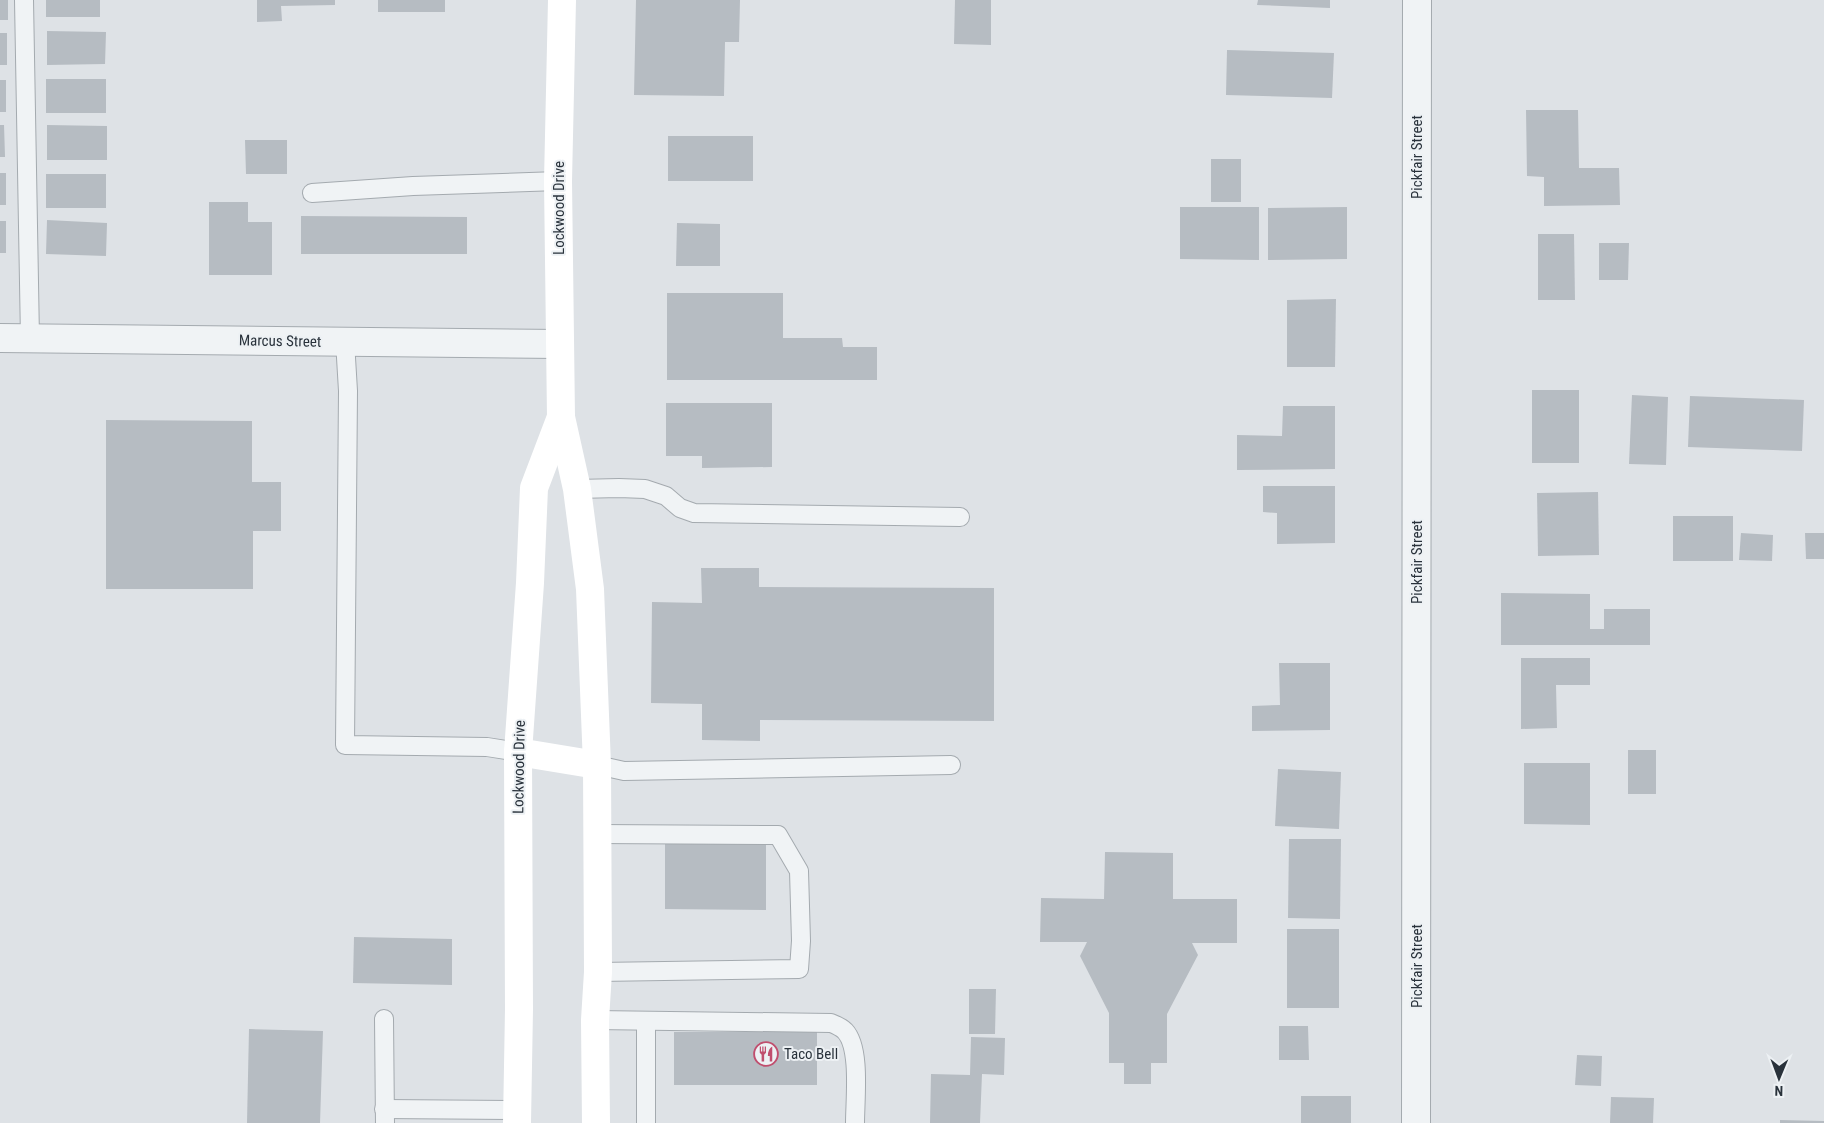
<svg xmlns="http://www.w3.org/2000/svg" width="1824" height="1123" font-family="'Roboto Condensed',sans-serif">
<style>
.building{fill:#b6bcc2}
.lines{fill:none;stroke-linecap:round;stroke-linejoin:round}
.lane-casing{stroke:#a4aaaf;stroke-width:20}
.street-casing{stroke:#a4aaaf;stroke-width:30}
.lane{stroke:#f0f3f5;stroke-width:18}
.street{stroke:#f0f3f5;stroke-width:28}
.secondary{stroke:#fff;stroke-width:28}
.labels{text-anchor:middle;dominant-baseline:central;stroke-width:4;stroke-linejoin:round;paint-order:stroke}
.street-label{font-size:15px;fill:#29323b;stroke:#edf1f4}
.poi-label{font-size:15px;fill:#29323b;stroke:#edf1f4;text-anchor:start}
</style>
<rect width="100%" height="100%" fill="#dee2e6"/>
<g class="building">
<rect x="0" y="0" width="8" height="20"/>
<rect x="46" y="0" width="54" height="17"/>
<path d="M257,0H335V5L281,6L282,21L257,22Z"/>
<rect x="378" y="0" width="67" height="12"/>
<path d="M636,0H740L739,42H725L724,96L634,95Z"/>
<path d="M955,0H991V45L954,44Z"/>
<path d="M1258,0H1330V8L1257,5Z"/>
<path d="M47,31L106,32L105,64L47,65Z"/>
<rect x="0" y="33" width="7" height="32"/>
<path d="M1227,50L1334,53L1332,98L1226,95Z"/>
<rect x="46" y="79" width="60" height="34"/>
<rect x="0" y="80" width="6" height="32"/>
<path d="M1526,110H1578L1579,168H1619L1620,205L1544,206V177L1527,176Z"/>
<path d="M0,125H4L5,157H0Z"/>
<path d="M47,125L107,126V160H47Z"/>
<rect x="668" y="136" width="85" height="45"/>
<path d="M245,140H287V174H246Z"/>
<rect x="1211" y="159" width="30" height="43"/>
<rect x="0" y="173" width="6" height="32"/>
<rect x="46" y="174" width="60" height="34"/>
<path d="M209,202H248V222H272V275H209Z"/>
<path d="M1180,207H1259V260L1180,259Z"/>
<path d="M1347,207V259L1268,260V208Z"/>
<path d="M301,216L467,217V254H301Z"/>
<path d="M47,220L107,223L106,256L46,254Z"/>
<rect x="0" y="221" width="6" height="32"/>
<path d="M677,223L720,224V266H676Z"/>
<path d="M1538,234H1574L1575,300H1538Z"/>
<path d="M1599,243H1629L1628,280H1599Z"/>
<path d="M667,293H783V338H842L843,347H877V380H667Z"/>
<path d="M1336,299L1335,367H1287V300Z"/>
<rect x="1532" y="390" width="47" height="73"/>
<path d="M1632,395L1668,397L1666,465L1629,464Z"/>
<path d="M1690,396L1804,400L1802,451L1688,447Z"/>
<path d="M666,403H772V467L702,468V456H666Z"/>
<path d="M1283,406H1335V469L1237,470V435L1282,436Z"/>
<path d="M106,420L252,421V482H281V531H253V589H106Z"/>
<path d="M1263,486H1335V543L1277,544V513L1263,512Z"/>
<path d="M1598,492L1599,555L1538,556L1537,493Z"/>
<rect x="1673" y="516" width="60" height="45"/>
<path d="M1741,533L1773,535L1772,561L1739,560Z"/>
<path d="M1805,533H1824V559H1806Z"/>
<path d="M701,568H759V587L994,588V721L760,720V741L702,740V704L651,703L652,602L702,603Z"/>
<path d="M1501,593L1590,594V629H1604V609H1650V645H1501Z"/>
<path d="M1521,658H1590V685H1556L1557,728L1521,729Z"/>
<path d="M1279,663H1330V730L1252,731V706L1280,705Z"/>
<rect x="1628" y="750" width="28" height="44"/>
<path d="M1524,763H1590V825L1524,824Z"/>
<path d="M1278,769L1341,772L1339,829L1275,826Z"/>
<path d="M1289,839H1341L1340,919L1288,918Z"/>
<path d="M665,843H766V910L665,909Z"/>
<path d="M1105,852L1173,853V899H1237V943H1192L1198,955L1167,1014V1063H1151V1084H1124V1063H1109V1013L1080,956L1087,942H1040L1041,898L1104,899Z"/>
<rect x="1287" y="929" width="52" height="79"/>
<path d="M354,937L452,939V985L353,983Z"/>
<path d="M969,989H996L995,1034H969Z"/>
<path d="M1279,1026H1308L1309,1060H1279Z"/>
<path d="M249,1029L323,1031L320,1123H247Z"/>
<rect x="674" y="1032" width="143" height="53"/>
<path d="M971,1037L1005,1038L1004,1075L982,1074L980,1123H930L931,1074L970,1075Z"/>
<path d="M1577,1055L1602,1056L1601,1086L1575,1085Z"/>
<rect x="1301" y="1096" width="50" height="27"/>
<path d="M1611,1097L1654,1098L1653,1123H1610Z"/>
<path d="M1780,1120L1824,1121V1123H1780Z"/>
</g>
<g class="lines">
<g class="lane-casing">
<g id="lane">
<path d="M24,0L30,339"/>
<path d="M312,193L413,186L558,181"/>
<path d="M345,341L348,391L345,745L487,747L518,752"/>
<path d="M577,489L619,488L645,489L666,496L680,508L694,513L960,517"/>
<path d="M597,765L624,771L951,765"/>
<path d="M597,834L778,835L799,871L801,941L799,969L598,972"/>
<path d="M384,1019L385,1123"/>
<path d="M595,1020L831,1023C836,1025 841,1027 845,1031C861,1048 855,1099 855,1123"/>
<path d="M384,1109L518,1110"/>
<path d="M646,1123V1021"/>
</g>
</g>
<g class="street-casing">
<g id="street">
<path d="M0,338L559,344"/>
<path d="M1416,1123L1417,0"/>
</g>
</g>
<use href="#lane" class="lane"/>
<use href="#street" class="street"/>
<g class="secondary">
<path d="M562,0L558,181L561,417L577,489L590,589L597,765L598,972L595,1020L596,1123"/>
<path d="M518,752L597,765"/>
<path d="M517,1123L519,1009L518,752L530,583L534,488L561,417"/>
</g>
</g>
<defs>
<g id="restaurant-ring" transform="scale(1.25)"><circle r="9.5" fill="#edf1f4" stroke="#c04e6e" stroke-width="1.5"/><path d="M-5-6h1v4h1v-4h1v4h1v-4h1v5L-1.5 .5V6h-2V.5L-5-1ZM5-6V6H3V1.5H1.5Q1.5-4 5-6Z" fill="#c04e6e"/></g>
</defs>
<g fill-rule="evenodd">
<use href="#restaurant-ring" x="766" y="1054"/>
</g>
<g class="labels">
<g class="street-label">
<text transform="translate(1417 157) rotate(-90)">Pickfair Street</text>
<text transform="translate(559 208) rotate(-90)">Lockwood Drive</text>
<text transform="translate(280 341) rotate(1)">Marcus Street</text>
<text transform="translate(1417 562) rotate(-90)">Pickfair Street</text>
<text transform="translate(519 767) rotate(-89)">Lockwood Drive</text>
<text transform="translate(1417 966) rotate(-90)">Pickfair Street</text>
</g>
<g class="poi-label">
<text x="784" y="1054">Taco Bell</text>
</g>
</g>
<g transform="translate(1779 1078) rotate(181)" stroke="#edf1f4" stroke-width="4" paint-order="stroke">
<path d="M0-4L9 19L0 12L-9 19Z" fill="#29323b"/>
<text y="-8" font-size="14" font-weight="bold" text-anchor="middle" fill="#29323b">N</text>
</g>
</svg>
